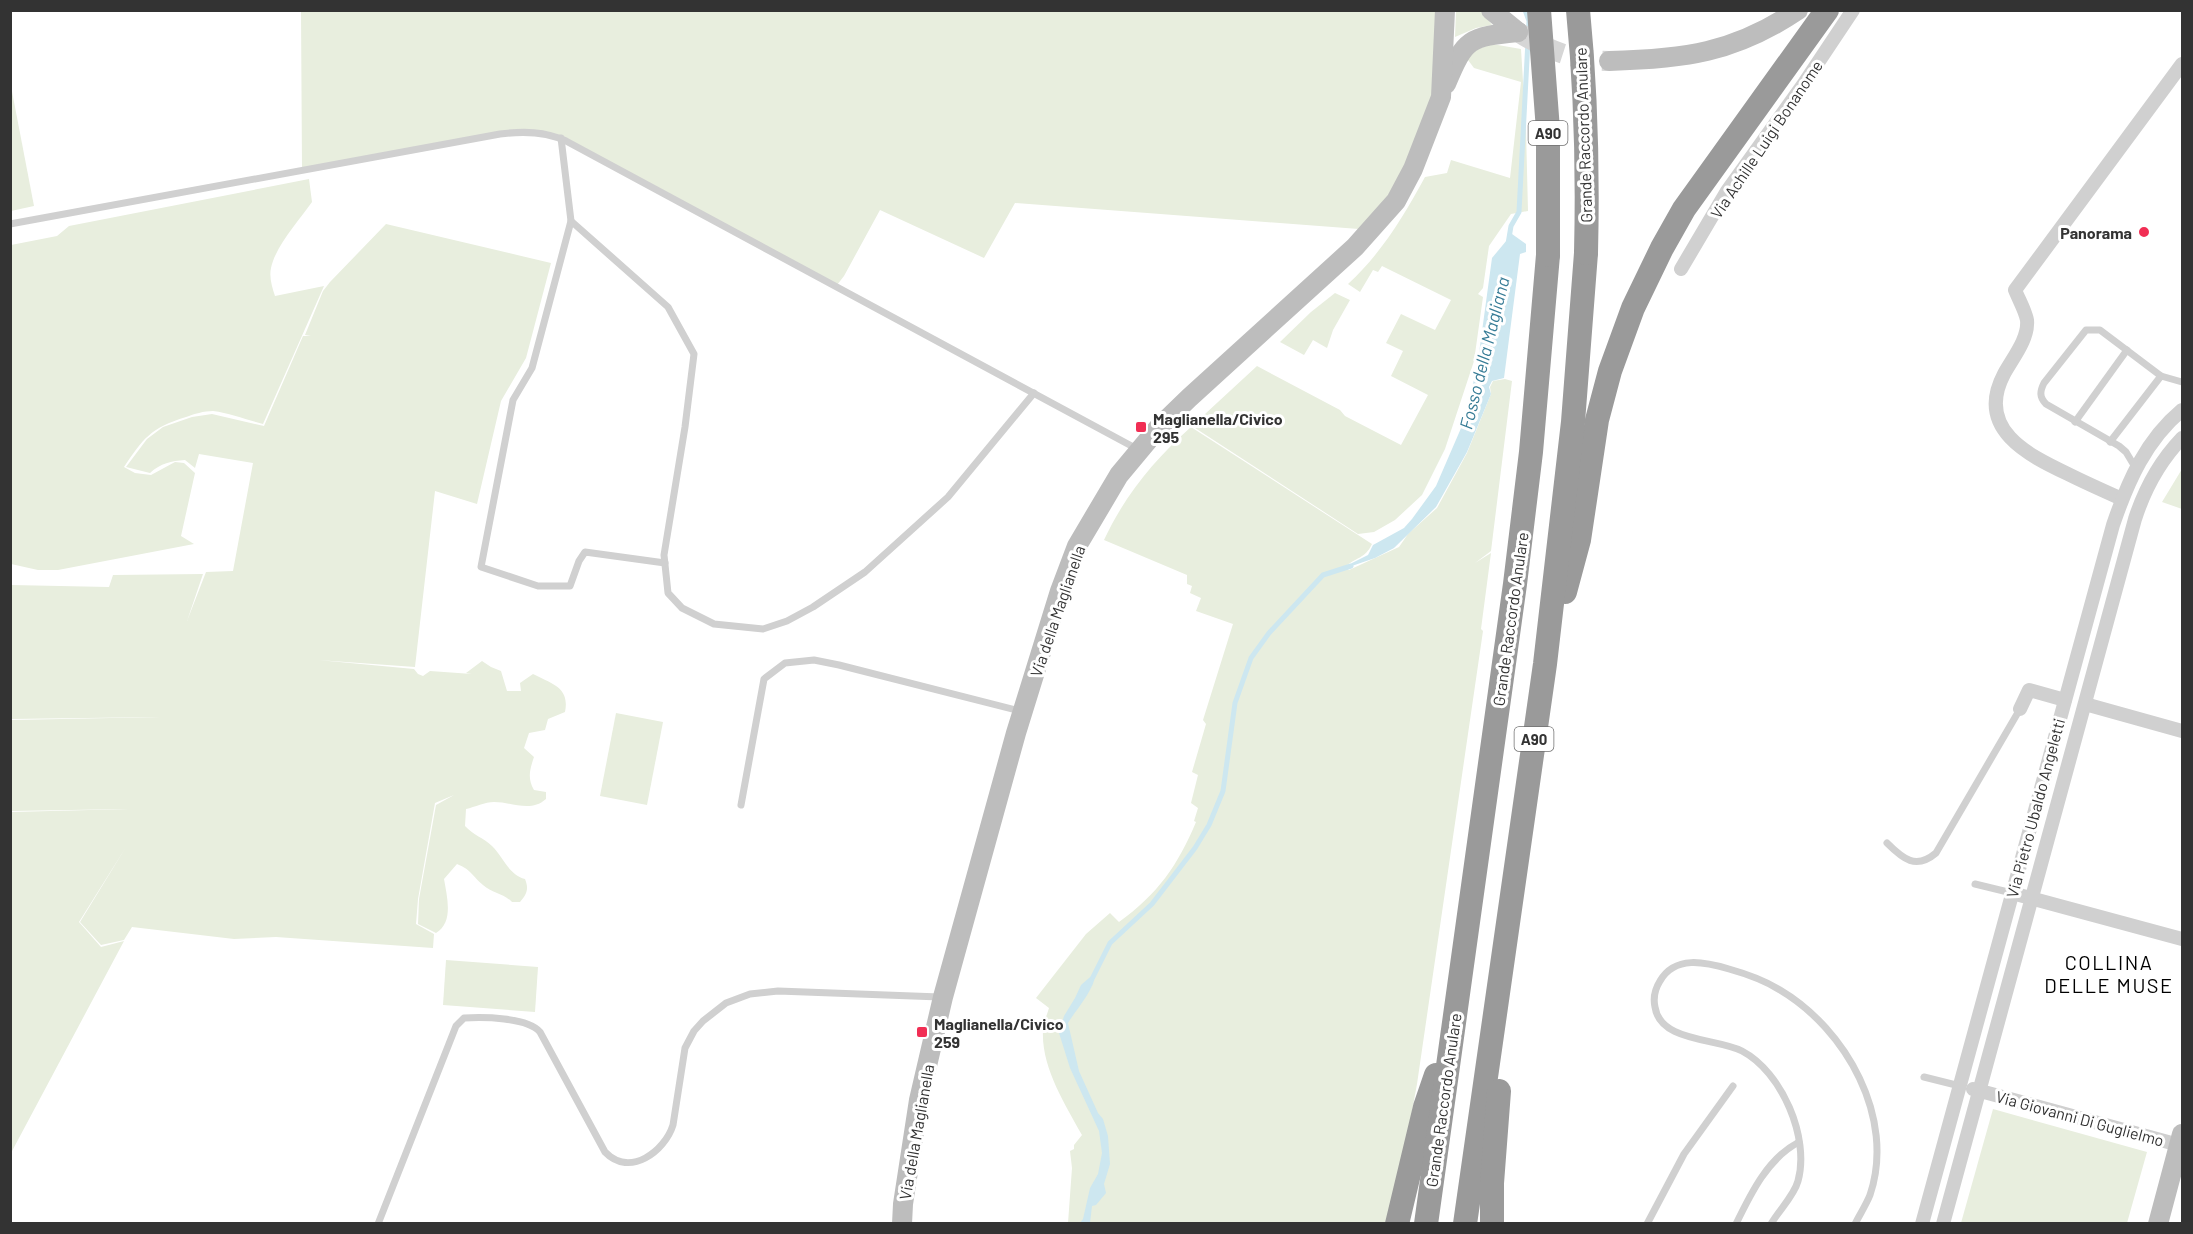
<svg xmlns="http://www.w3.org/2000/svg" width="2193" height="1234" font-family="Barlow,sans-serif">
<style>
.green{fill:#e8eede}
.water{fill:#cde7f0}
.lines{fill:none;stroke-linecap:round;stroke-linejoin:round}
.stream{stroke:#cde7f0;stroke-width:5}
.secondary-tunnel{stroke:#d6d6d6;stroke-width:20;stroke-dasharray:20 10;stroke-linecap:butt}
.lane{stroke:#d0d0d0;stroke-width:7}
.street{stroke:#d0d0d0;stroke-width:14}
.secondary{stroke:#bdbdbd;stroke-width:20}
.highway{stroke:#9a9a9a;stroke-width:24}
.highway-bridge{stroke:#9a9a9a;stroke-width:24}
.poi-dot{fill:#f12e54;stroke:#fff;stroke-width:2}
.labels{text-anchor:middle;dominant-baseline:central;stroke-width:6;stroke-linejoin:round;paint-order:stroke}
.shield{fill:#fff;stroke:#707070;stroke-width:1.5}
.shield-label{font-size:15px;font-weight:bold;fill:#333}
.street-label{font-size:16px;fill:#333;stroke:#fff}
.poi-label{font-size:16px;font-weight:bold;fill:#333;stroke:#fff;text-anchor:start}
.water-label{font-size:18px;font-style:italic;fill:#377c96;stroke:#fff}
.quarter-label{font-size:20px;letter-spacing:1.5px;fill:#000;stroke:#fff}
</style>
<rect width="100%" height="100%" fill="#fff"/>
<g class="green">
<path d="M1442,10L1434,115L1372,230L1015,203L984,258L880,210L844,276L837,285L561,138L516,133L302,170L301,11Z"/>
<path d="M1456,11H1481L1492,25L1476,28L1455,37Z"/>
<path d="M1492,44L1521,49L1526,130L1528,211L1511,214L1489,246L1483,288L1478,294L1483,297L1474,361L1445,449L1422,495L1395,520L1374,532L1358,534L1192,426L1257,366L1340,410L1345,416L1401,445L1428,395L1391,376L1403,351L1386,343L1401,314L1435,330L1451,300L1382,266L1378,272L1373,270L1360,292L1348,284C1380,255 1404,216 1425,177L1447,173L1451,160L1510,178L1521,82L1474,68L1468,60L1469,52Z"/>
<path d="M10,81L34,206L11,211H10Z"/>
<path d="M309,179L312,202C300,219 275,247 271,268C269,277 272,287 275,296L324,286L263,424C247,420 230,413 213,411C204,411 194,414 186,417C150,428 143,439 124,467L135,473L151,475L175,462L184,463L195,473L181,536L194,544L58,570H38L11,564V245L57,236L69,226Z"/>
<path d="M386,224L551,263L526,358L501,401L477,504L435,491L415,667L318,660L414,669L418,674L423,676L430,671L472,674L466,673L482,661L491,667L501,671L507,691H521L520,683L533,674C552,684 570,687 565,712L548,719L545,730L529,733L524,748L534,757C530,769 527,778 534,790L546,792V799C530,813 513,802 494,802C485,802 475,807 466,809L465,826C473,835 484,838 492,846C504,858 508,874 525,879C529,889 527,894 520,902H512C503,893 492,893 483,885C472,876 472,870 457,864L444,879C447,897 454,922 436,933L418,924L419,899L436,805L454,795L435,803L418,899L416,924L434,934L433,948L276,937L234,939L132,927L124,940L101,945L80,922L126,847L79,922L101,947L124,941L11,1153V812L129,809L11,811V720L161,717L11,719V585L109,587L113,575L203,574L187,621L206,572L233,571L253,463L199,454L195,468L185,460C171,461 161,463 150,473L126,467L147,439L163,427L192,417L212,414L264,426L303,336H311L305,335L323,291L330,282Z"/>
<path d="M1335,293L1350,300L1333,330L1327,348L1313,340L1304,355L1280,342L1311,312Z"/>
<path d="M1505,379L1512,381L1491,551L1475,563L1491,553L1481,629L1483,631L1417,1084L1405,1149L1387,1223H1068L1072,1168L1070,1151L1074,1149V1145L1082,1135C1065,1104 1041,1067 1043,1030C1043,1023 1047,1015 1049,1008L1036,998L1086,934L1110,913L1119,922C1158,894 1178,865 1196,822L1194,821L1198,808L1191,803L1198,775L1192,772L1206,724L1203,720L1233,624L1196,611L1201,598L1190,593L1192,586L1187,584V575L1104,540C1125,495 1154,460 1191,427L1372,544C1365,559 1356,557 1345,567L1349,570L1399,547L1408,534L1437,508L1467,453L1491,394L1490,387L1493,381Z"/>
<path d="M2182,469V509L2162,502Z"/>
<path d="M616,713L663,722L647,805L600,796Z"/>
<path d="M446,960L538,967L535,1012L443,1005Z"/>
<path d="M1993,1109L2147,1152L2127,1223H1961Z"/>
</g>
<g class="water">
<path d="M1512,234L1526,244V252L1520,254L1504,378L1492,381L1489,387L1491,394L1467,452L1436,507L1394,548L1375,558L1346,568L1352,563L1368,555L1373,545L1404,528L1412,519L1436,486L1468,412L1469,399L1477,368L1492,258Z"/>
<path d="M1096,972C1094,991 1077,1008 1068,1023L1079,1071L1098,1113L1103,1119L1108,1136L1110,1164L1104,1184L1106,1193L1096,1205L1092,1206L1090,1223H1080L1083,1219L1090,1188L1098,1174L1102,1153L1099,1131L1070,1068L1059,1033L1064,1016L1075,998L1081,985Z"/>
</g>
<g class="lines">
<g class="stream">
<path d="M1508,244L1511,226L1519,212L1529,21L1525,10"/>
<path d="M1093,977L1110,943L1152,904L1195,848L1209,825L1223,791L1235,703L1251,658L1269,633L1323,575L1351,566"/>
</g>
<path class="secondary-tunnel" d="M1518,32C1546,50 1576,61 1609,61"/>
<g class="lane">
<path d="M561,138L571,221L668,307L694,354L685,427L664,555L668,593L682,608L714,624L763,629L787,621L813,607L865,572L948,497L1034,393"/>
<path d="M571,221L532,368L513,400L481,567L538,586H570L579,561L585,552L665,563"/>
<path d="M10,224L500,134C523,131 545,131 566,141L1139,450"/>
<path d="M2075,422L2127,350"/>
<path d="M2110,442L2161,376"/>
<path d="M2135,467L2126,452L2119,446L2046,404C2039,397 2040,391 2044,383L2086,330H2100L2161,376L2182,382"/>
<path d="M741,805L764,679L785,663L814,660L839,665L1020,711"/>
<path d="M1887,843C1903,859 1916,870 1936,853L2020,709"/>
<path d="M1975,884L2012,893"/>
<path d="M1924,1077L1960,1086"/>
<path d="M378,1224L456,1026L464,1018C483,1017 527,1017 540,1032L605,1152C630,1178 665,1151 673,1125L685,1048L694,1031L703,1021L726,1003L750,994L778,991L940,997"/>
<path d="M1647,1224L1684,1154L1733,1086"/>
<path d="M1736,1224C1751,1193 1768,1158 1799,1142"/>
<path d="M1771,1224C1779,1210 1794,1196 1798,1181C1810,1138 1782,1072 1742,1051C1716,1038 1660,1042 1655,1007C1653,998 1655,989 1660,981C1675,955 1705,962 1729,969C1747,974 1764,980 1780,990C1846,1029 1896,1118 1870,1195C1866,1205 1860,1214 1855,1224"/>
</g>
<g class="street">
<path d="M1681,269L1727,191L1805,82L1853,10"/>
<path d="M2122,499C2104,491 2086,483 2068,474C2028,455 1975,429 2004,374C2012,359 2029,339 2027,320C2025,310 2019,300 2015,290L2182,64"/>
<path d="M2085,704L2182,731"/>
<path d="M2020,709L2029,690L2065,700"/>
<path d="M2012,893L2182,939"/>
<path d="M1973,1089L2179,1145"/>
<path d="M1922,1224L2113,525C2128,481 2146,440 2182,410"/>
<path d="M1943,1224L2135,519C2145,488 2160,461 2182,438"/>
</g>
<g class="secondary">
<path d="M1491,10L1518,32"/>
<path d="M1609,61C1684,59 1734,53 1798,10"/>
<path d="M1446,84C1465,38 1469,37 1518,32"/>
<path d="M902,1224L903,1204L919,1100L943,997L1016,733L1060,591L1077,546L1119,475L1159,427L1189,398L1355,247L1396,201L1413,169L1441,97L1445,10"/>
<path d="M2158,1224L2182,1134"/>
</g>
<g class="highway">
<path d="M1565,592L1579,540L1597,420L1610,371L1633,308L1662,248L1684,209L1827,10"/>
<path d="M1397,1224L1425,1107L1436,1075"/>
<path d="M1426,1224L1515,584L1531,452L1548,255"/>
<path d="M1465,1224L1545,664L1573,422L1586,253"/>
<path d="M1492,1224V1183L1499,1091"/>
</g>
<g class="highway-bridge">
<path d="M1539,10L1548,130V255"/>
<path d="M1578,10C1586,91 1588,171 1586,253"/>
</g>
</g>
<g class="poi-dot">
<circle cx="2144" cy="232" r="6"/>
<rect x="1135" y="421" width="12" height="12" rx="3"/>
<rect x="916" y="1026" width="12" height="12" rx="3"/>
</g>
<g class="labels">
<g class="shield">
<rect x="1528.5" y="121" width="39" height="24" rx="4.5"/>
<rect x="1514.5" y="727" width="39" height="24" rx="4.5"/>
</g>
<g class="shield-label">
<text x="1548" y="133">A90</text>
<text x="1534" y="739">A90</text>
</g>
<g class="street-label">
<text transform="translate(1583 135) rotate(-92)">Grande Raccordo Anulare</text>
<text transform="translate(1766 139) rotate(-56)">Via Achille Luigi Bonanome</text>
<text transform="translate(1057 611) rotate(-71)">Via della Maglianella</text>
<text transform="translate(1510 619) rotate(-82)">Grande Raccordo Anulare</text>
<text transform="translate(2035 808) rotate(-75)">Via Pietro Ubaldo Angeletti</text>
<text transform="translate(1443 1100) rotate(-82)">Grande Raccordo Anulare</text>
<text transform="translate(2080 1118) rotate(15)">Via Giovanni Di Guglielmo</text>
<text transform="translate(916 1132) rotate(-80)">Via della Maglianella</text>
</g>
<g class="poi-label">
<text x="2132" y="232" text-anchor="end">Panorama</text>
<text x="1153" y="418">Maglianella/Civico<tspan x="1153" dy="18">295</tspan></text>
<text x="934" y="1023">Maglianella/Civico<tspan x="934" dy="18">259</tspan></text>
</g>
<g class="water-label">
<text transform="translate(1484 353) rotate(-76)">Fosso della Magliana</text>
</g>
<g class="quarter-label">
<text x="2109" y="962">COLLINA<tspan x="2109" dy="23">DELLE MUSE</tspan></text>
</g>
</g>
<rect width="2193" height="1234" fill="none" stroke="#333333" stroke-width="24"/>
</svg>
